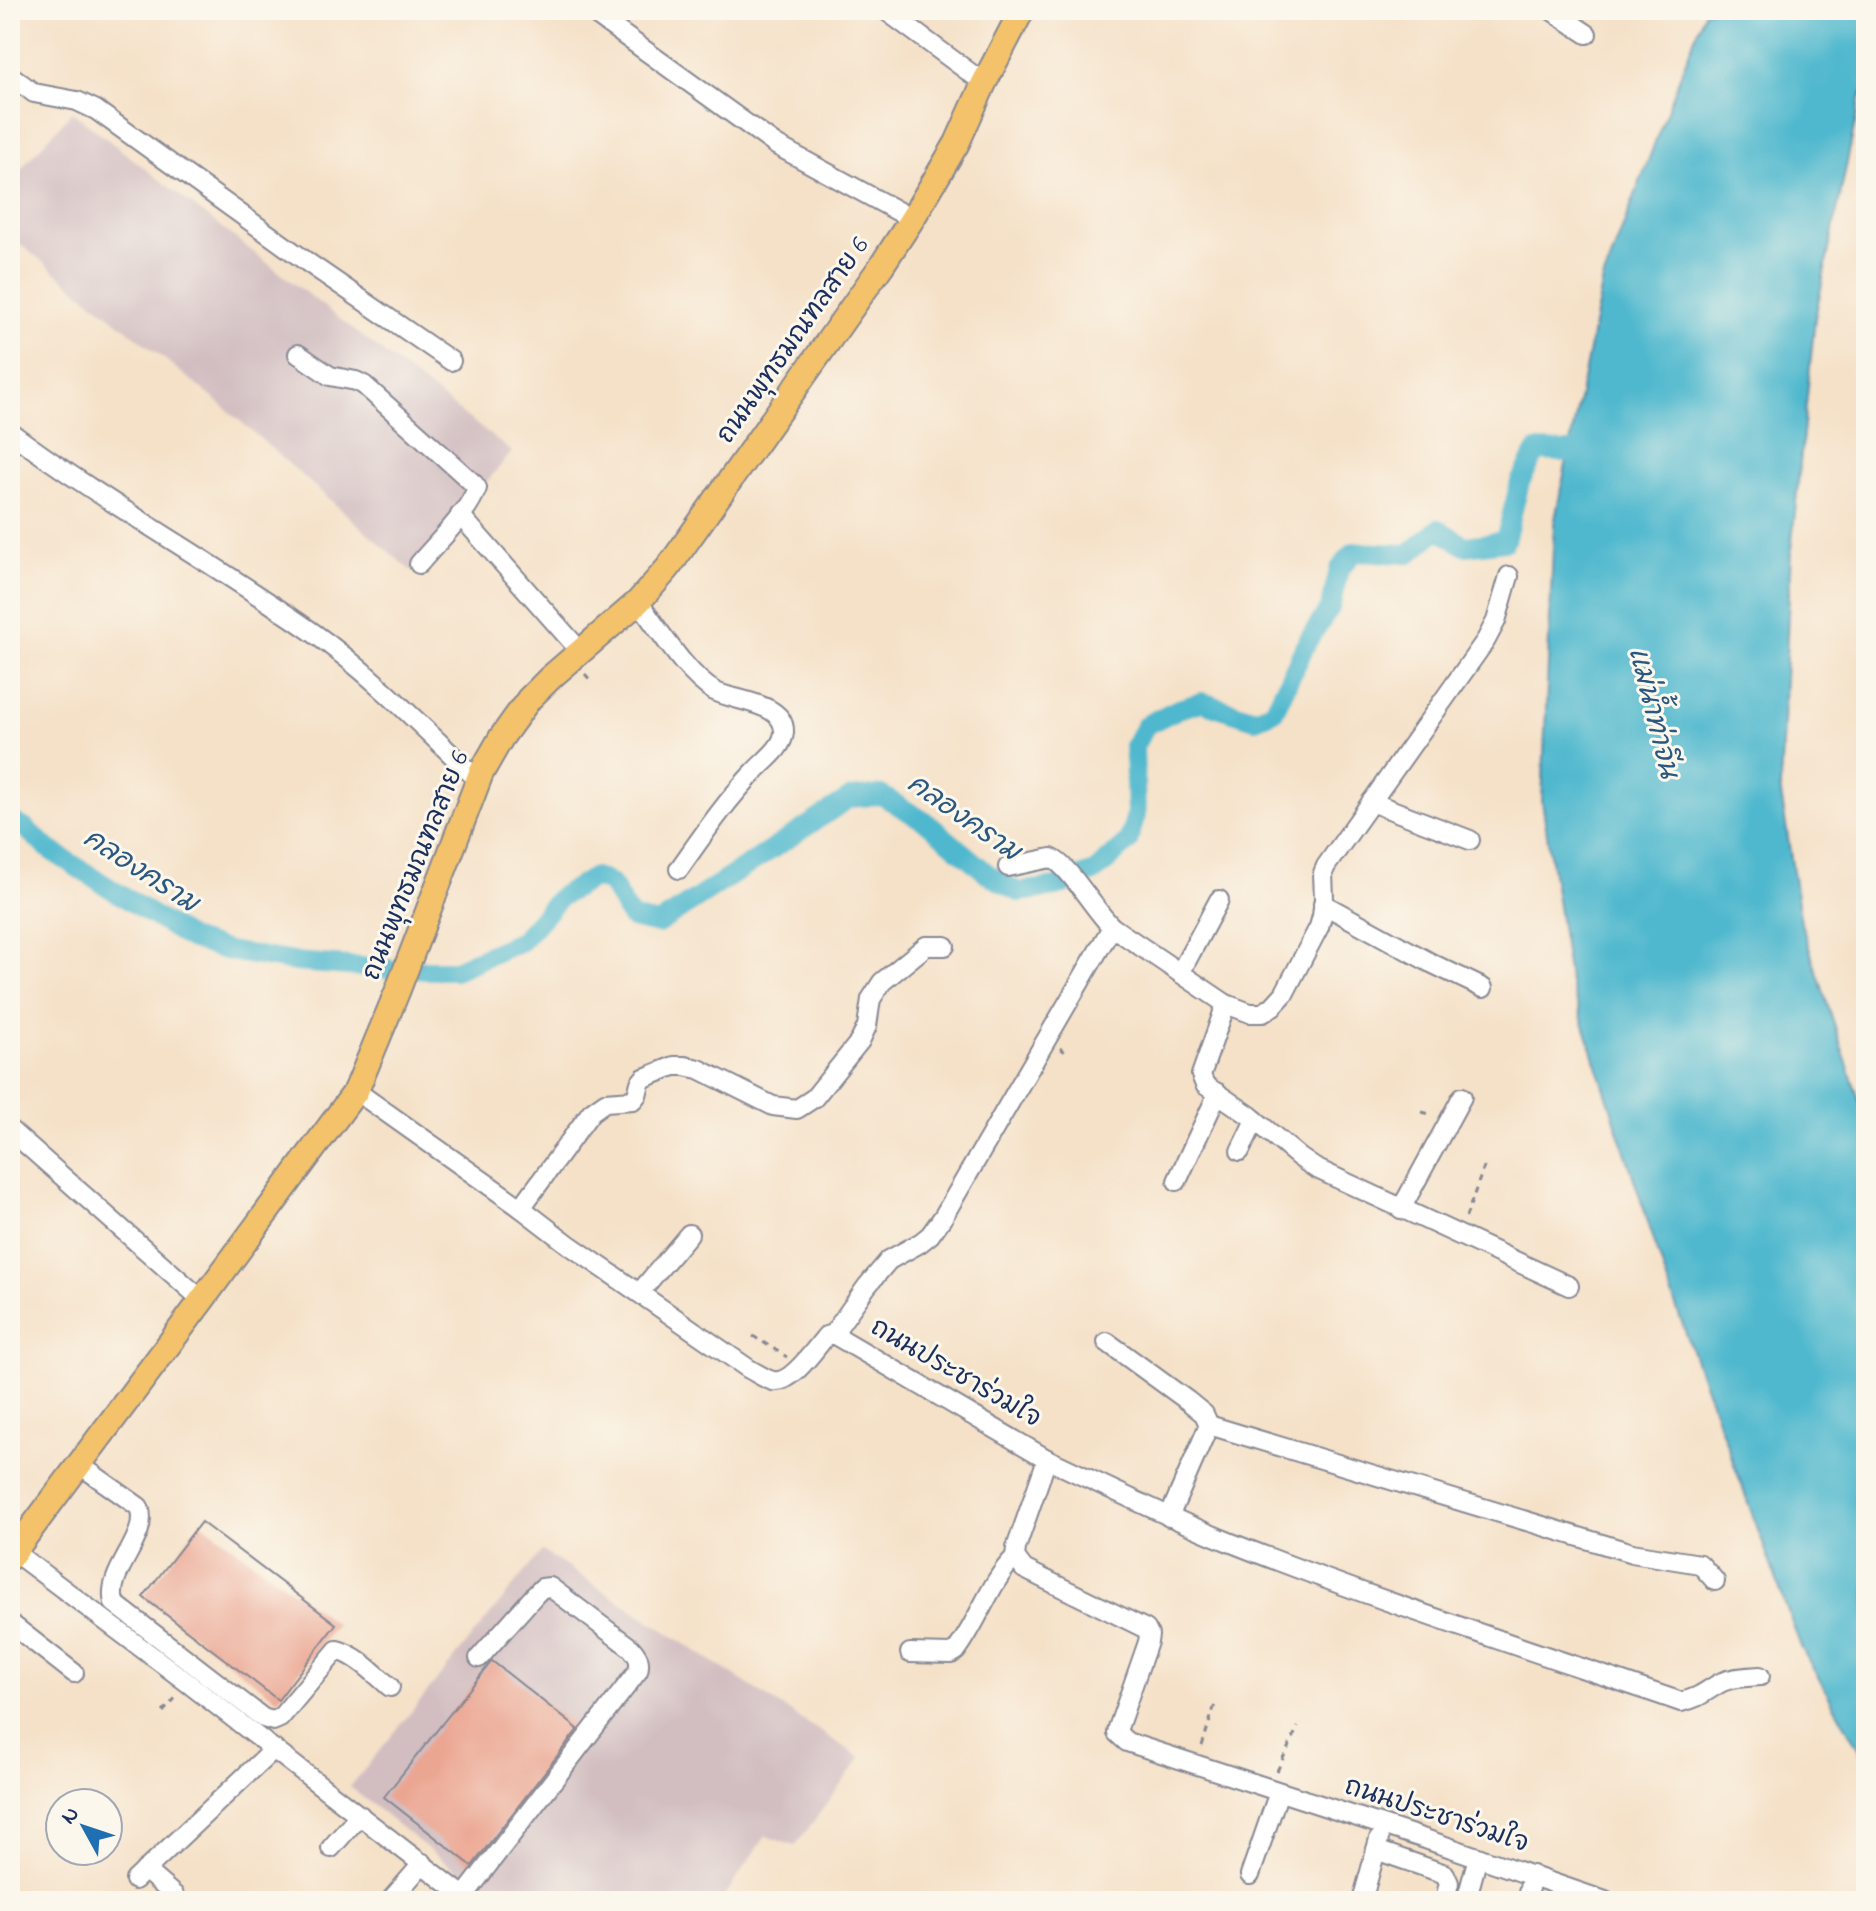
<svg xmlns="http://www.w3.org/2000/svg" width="1876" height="1911" font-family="'Indie Flower','Playpen Sans Thai',sans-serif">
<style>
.industrial{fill:#d2bec1}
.water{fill:#50b8ce;stroke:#367496;stroke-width:2}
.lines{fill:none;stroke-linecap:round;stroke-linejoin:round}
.canal{stroke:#50b8ce;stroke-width:20}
.building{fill:#eba692}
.minor-casing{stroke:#888893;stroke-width:22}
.major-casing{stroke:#888893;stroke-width:28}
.path{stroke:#888893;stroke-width:3;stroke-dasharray:6 6;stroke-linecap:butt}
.minor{stroke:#fff;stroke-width:18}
.major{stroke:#f3c26a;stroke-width:24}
.labels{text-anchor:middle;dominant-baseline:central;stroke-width:6;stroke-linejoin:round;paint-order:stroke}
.street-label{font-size:26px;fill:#1b2f5e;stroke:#fbf7ec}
.water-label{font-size:28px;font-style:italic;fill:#2b5880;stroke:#fbf7ec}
</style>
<rect width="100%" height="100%" fill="#fbf7ec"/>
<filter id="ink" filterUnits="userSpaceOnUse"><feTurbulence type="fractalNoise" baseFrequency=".0125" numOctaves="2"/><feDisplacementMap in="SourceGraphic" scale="16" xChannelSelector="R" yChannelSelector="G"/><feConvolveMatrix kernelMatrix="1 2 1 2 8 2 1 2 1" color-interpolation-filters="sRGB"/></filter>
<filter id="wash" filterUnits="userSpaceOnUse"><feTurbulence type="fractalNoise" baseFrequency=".006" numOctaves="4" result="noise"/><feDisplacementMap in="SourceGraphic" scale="32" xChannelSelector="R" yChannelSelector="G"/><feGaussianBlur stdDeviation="1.8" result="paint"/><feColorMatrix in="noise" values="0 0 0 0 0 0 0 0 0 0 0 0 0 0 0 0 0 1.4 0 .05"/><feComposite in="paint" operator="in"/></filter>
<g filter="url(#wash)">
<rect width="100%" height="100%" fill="#f5e1c8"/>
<g class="industrial">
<path d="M72,112L512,452L411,571L222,405L10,236V181Z"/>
<path d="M542,1551L861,1758L795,1846L766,1836L721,1901H494L350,1787Z"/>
</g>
<path class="water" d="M1705,10H1866V87L1860,99L1815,318L1791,551L1780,787L1801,923L1866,1121V1762L1801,1647L1670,1290L1569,979L1542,801L1554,524L1603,280Z"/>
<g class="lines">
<g class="canal">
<path d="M10,820L26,829L50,850L190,939L228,951L295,962L389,969"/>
<path d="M423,970H455L521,941L560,897L595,877L611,884L631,918L658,924L850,798L881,795L929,824L988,874L1018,892L1056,887L1096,871L1128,842L1136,815L1134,746L1146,725L1178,709L1202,702L1255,719L1274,711L1307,642L1330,608L1339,570L1354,552L1409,554L1438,529L1465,546L1505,541L1520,482L1537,451L1593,453"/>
</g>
</g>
<g id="blocks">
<g class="building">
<path d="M201,1522L336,1624L278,1700L143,1597Z"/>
<path d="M492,1661L578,1729L472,1866L384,1797Z"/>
</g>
</g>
</g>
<g filter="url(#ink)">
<use href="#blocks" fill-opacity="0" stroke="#888893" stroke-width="2"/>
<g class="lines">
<g class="minor-casing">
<g id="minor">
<path d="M589,10L776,145L912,219"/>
<path d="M885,10L984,83"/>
<path d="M1551,10L1587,34"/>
<path d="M10,75L34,93L77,101L96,110L310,264L451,361"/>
<path d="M298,354L330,376L356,381L364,385L474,484L477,488C467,515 437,542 419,564"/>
<path d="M10,432C108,505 215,563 315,634C374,676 425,730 478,780"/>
<path d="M460,515L581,652"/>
<path d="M638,602C659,629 685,673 714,691C732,701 785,702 784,732C783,748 765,760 755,771C726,801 703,835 679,869"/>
<path d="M1371,802L1470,840"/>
<path d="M1008,867L1051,858C1069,865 1094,910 1112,927L1226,1004L1250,1013H1263L1273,1006L1284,994L1319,927L1322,916L1324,899L1323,873L1326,866L1486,640L1496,621L1509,576"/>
<path d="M1323,904L1431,963L1483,988"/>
<path d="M1180,973L1219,900"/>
<path d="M1226,1004L1201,1075L1205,1085L1249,1115L1299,1157L1315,1168L1569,1286"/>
<path d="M356,1091L521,1208L568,1244L749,1369C757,1373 765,1379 773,1381C791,1385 815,1349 826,1336L833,1334L1047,1459L1016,1548L1015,1557L1024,1569L1146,1629L1149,1635L1148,1642L1118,1728L1117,1733L1127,1742L1425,1839L1605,1901"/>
<path d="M10,1130L202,1300"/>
<path d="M1240,1151L1255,1120"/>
<path d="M1177,1181L1218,1093"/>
<path d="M521,1208L591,1112L605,1102L633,1100L637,1095L640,1083L644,1078L674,1066H685L699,1069L773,1106L797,1109L814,1098L860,1041L867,1026L871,999L882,982L926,946H945"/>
<path d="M1401,1209L1462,1097"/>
<path d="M640,1292L689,1234"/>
<path d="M833,1334L867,1286L889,1260L920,1243L930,1235L943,1217L1112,927"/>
<path d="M1107,1342L1188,1401L1204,1414L1209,1425"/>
<path d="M1047,1459C1107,1487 1167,1517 1229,1542C1378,1601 1530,1650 1681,1702C1702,1697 1705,1691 1722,1682C1733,1677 1747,1677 1760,1676"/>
<path d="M80,1465L139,1507C151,1537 105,1571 114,1603L263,1718L273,1721L280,1718L337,1650C357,1655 375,1674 390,1687"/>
<path d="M1169,1517L1209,1425L1632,1553L1700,1564L1715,1581"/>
<path d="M14,1552L188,1683L470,1901"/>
<path d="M10,1623L74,1673"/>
<path d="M910,1653L951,1654L956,1651C979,1621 989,1583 1015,1557"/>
<path d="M331,1848L360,1815"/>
<path d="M1376,1850L1445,1874L1449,1883L1445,1899"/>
<path d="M145,1870L174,1895"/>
<path d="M1250,1875L1279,1792"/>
<path d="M135,1880L274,1749"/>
<path d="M464,1896L638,1671C641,1661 638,1656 631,1648L550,1587L542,1588L535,1595L479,1658"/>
<path d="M390,1901L423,1863"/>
<path d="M1362,1901L1379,1839"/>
<path d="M1466,1901L1478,1857"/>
<path d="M1526,1901L1532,1875"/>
</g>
</g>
<g class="major-casing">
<path id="major" d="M10,1557L202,1300L356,1091L397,992L481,773L501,738L529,699L551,677L638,602L668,568L882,265L912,219L957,143L984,83L1022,10"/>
</g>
<g class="path">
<path d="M585,674L592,682"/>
<path d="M1060,1048L1068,1054"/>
<path d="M1422,1112L1430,1114"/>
<path d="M1466,1217L1486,1161"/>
<path d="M753,1336L787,1357"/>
<path d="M163,1712L178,1695"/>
<path d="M1202,1746L1216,1701"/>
<path d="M1277,1771L1298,1727"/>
</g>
<use href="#minor" class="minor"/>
<use href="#major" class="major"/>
</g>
</g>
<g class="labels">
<g class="street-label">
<text transform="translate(794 341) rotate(-55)">ถนนพุทธมณฑลสาย 6</text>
<text transform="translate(417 866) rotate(-68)">ถนนพุทธมณฑลสาย 6</text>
<text transform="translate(955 1374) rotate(30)">ถนนประชาร่วมใจ</text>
<text transform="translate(1436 1816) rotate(18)">ถนนประชาร่วมใจ</text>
</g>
<g class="water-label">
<text transform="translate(1652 713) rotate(76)">แม่น้ำท่าจีน</text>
<text transform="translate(963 819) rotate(35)">คลองคราม</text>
<text transform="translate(140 872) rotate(33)">คลองคราม</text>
</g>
</g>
<rect width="1876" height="1911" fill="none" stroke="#fbf7ec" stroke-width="40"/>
<g transform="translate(84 1827) rotate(310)"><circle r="38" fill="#fbf7ec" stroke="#a1a7b3" stroke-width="2"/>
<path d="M0-6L14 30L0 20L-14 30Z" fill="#1f6fb2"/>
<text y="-12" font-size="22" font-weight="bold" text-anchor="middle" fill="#1b2f5e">N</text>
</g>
</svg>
